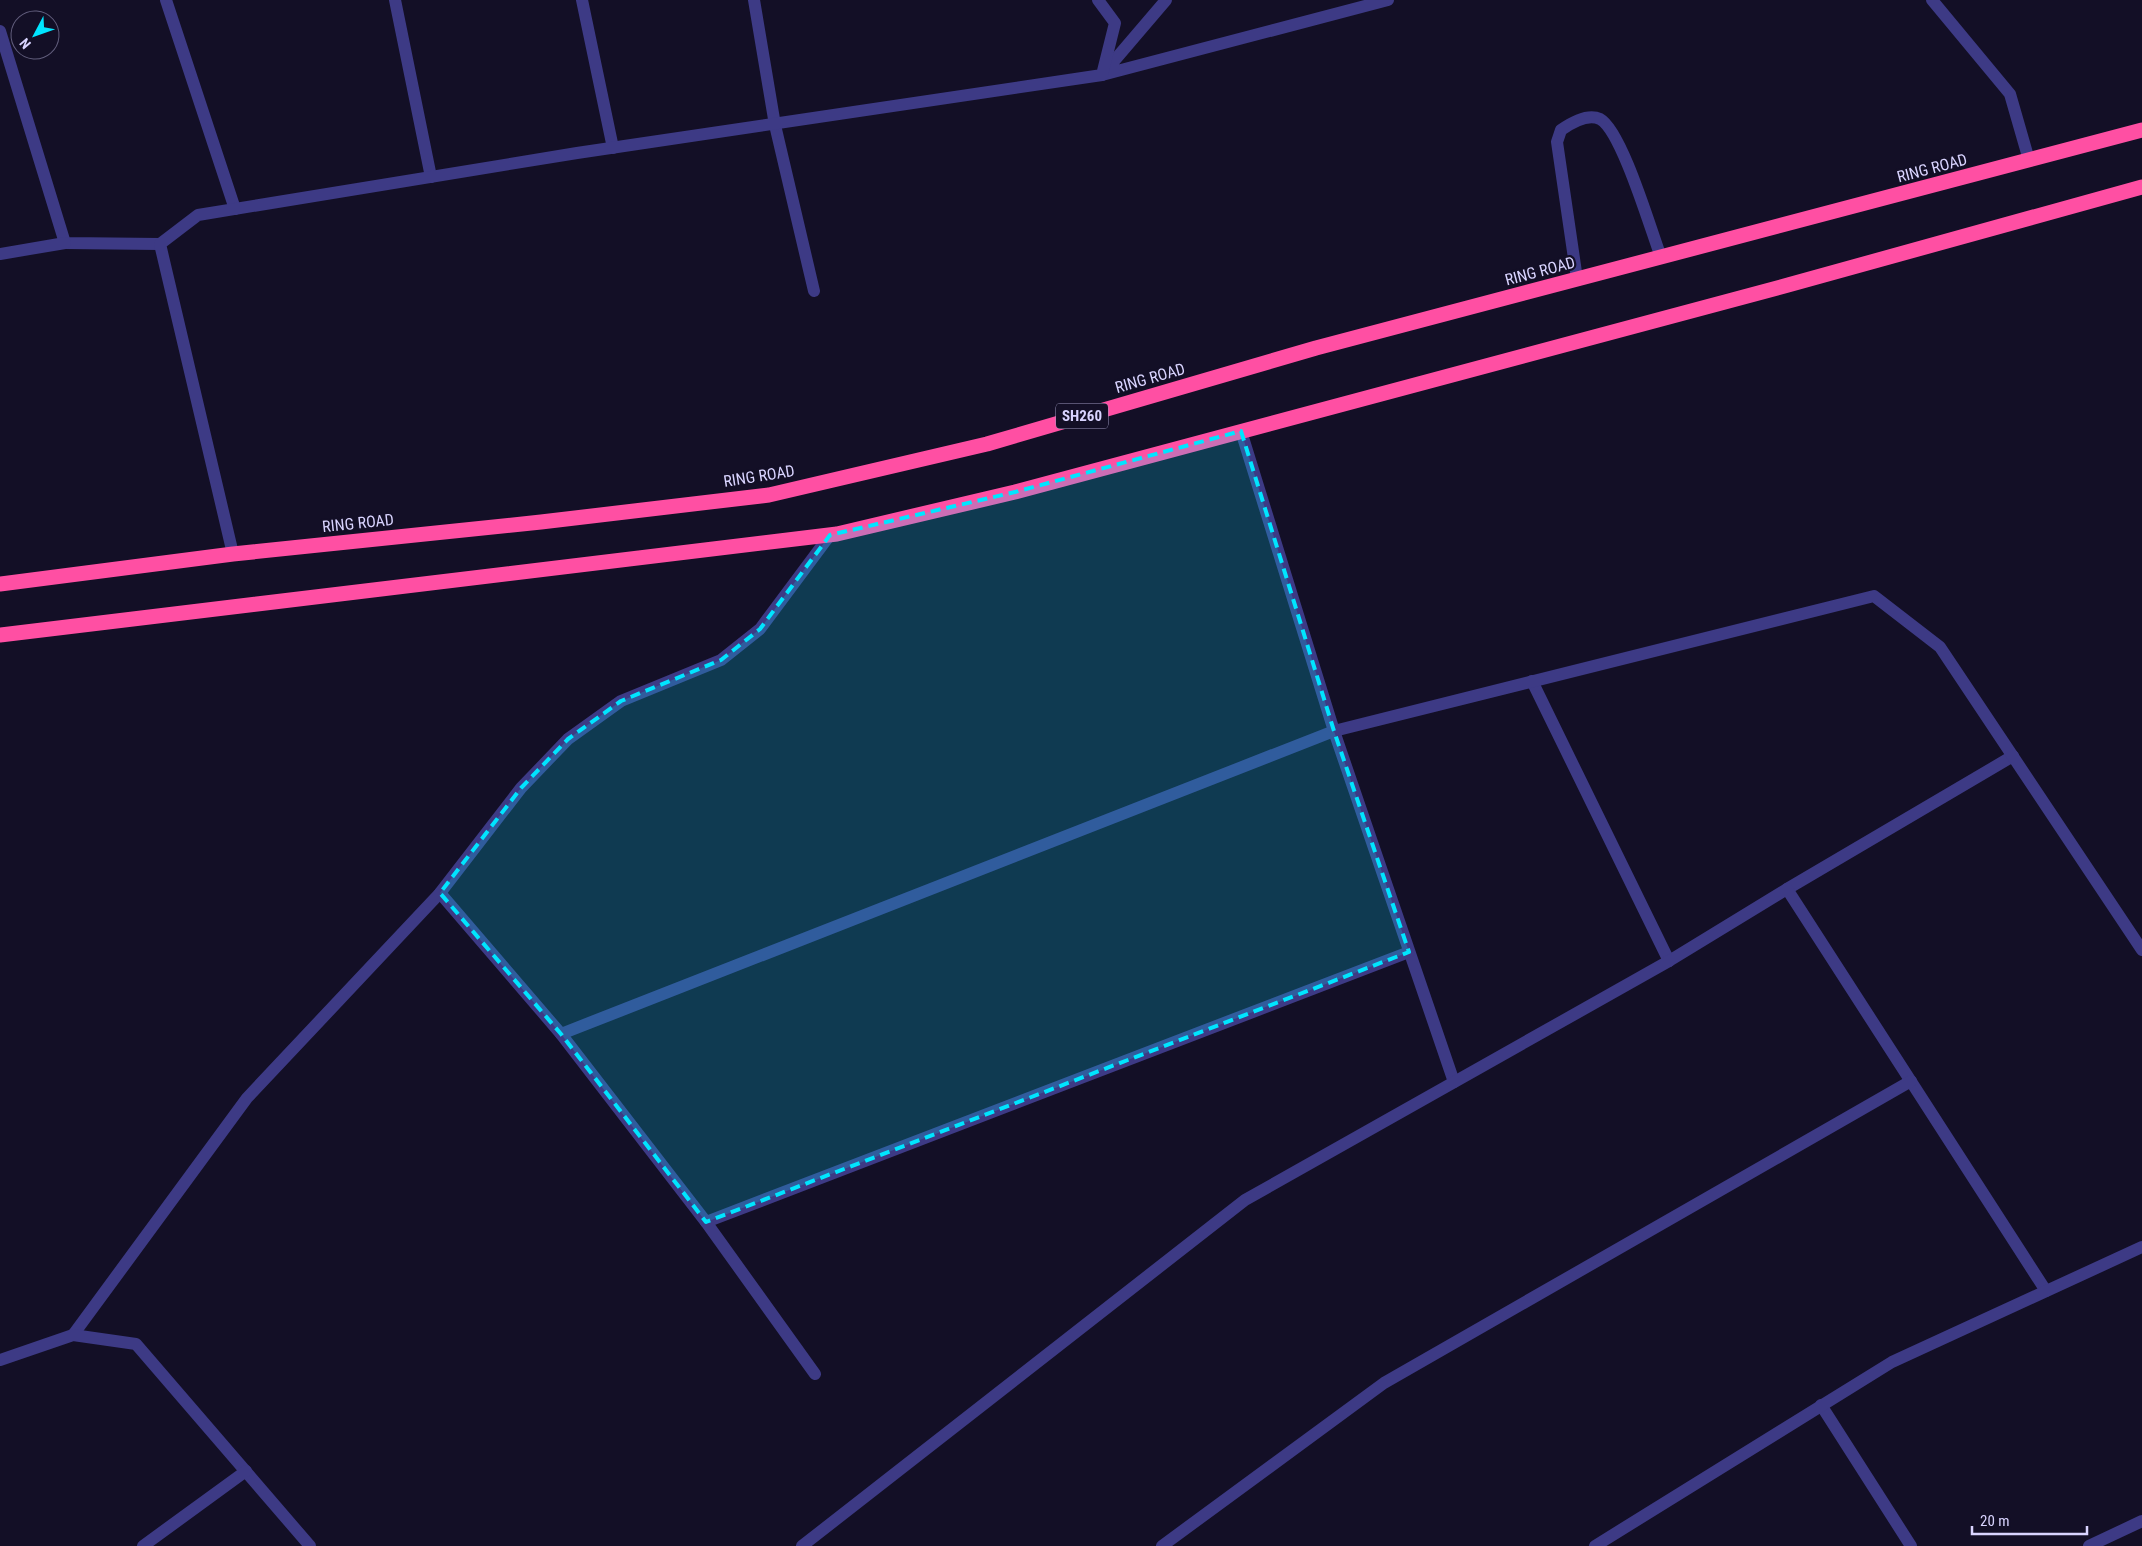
<svg xmlns="http://www.w3.org/2000/svg" width="2142" height="1546" font-family="'Roboto Condensed',sans-serif">
<style>
.lines{fill:none;stroke-linecap:round;stroke-linejoin:round}
.minor{stroke:#3d3a85;stroke-width:12}
.highway{stroke:#ff4fa3;stroke-width:15}
.marked{fill:#00e5ff;fill-opacity:0.2;stroke:#00e5ff;stroke-width:4;stroke-dasharray:10 6;stroke-linejoin:round}
.labels{text-anchor:middle;dominant-baseline:central;stroke-width:4.5;stroke-linejoin:round;paint-order:stroke}
.shield{fill:#130f26;stroke:#9e99be;stroke-width:1}
.shield-label{font-size:15px;font-weight:bold;fill:#d9d4ff}
.street-label{font-size:16px;fill:#d9d4ff;stroke:#130f26}
</style>
<rect width="100%" height="100%" fill="#130f26"/>
<g class="lines">
<g class="minor">
<path d="M166,0L235,209"/>
<path d="M395,0L431,177"/>
<path d="M582,0L613,148"/>
<path d="M754,0L775,125L814,291"/>
<path d="M1166,0L1102,75L1388,0"/>
<path d="M1932,0L2010,94L2029,160"/>
<path d="M0,31L65,243L160,244"/>
<path d="M0,254L65,243"/>
<path d="M1577,279L1557,142L1561,130C1571,123 1587,113 1600,119C1622,131 1651,231 1661,257"/>
<path d="M1241,431L1334,731L1454,1082"/>
<path d="M233,554L160,244L198,215L577,153L1102,75L1115,23L1098,0"/>
<path d="M1532,681L1669,961"/>
<path d="M1787,889L2013,756"/>
<path d="M440,893L561,1034"/>
<path d="M706,1222L1409,952"/>
<path d="M73,1335L247,1098L440,893L521,788L568,739L621,701L721,660L760,629L830,535"/>
<path d="M0,1360L73,1335L136,1344L310,1546"/>
<path d="M815,1374L706,1222L561,1034L1334,731L1874,596L1940,647L2142,950"/>
<path d="M1821,1405L1911,1546"/>
<path d="M143,1546L246,1471"/>
<path d="M802,1546L1245,1200L1669,961L1787,889L2046,1291"/>
<path d="M1162,1546L1384,1383L1911,1081"/>
<path d="M1595,1546L1892,1362L2142,1247"/>
<path d="M2089,1546L2142,1521"/>
</g>
<g class="highway">
<path d="M0,584L233,554L541,522L769,495L987,444L1316,348L2142,130"/>
<path d="M0,635L837,534L1015,492L1788,285L2142,187"/>
</g>
</g>
<path class="marked" d="M1241,431L1334,731L1409,952L706,1222L561,1034L440,893L521,788L568,739L621,701L721,660L760,629L830,535L1015,492Z"/>
<g class="labels">
<rect class="shield" x="1056" y="403.5" width="52" height="25" rx="4"/>
<g class="shield-label">
<text x="1082" y="416">SH260</text>
</g>
<g class="street-label">
<text transform="translate(1932 168) rotate(-15)">RING ROAD</text>
<text transform="translate(1540 271) rotate(-15)">RING ROAD</text>
<text transform="translate(1150 378) rotate(-16)">RING ROAD</text>
<text transform="translate(759 476) rotate(-9)">RING ROAD</text>
<text transform="translate(358 523) rotate(-6)">RING ROAD</text>
</g>
</g>
<g transform="translate(35 35) rotate(229)"><circle r="24" fill="#130f26" stroke="#625e7d"/>
<path d="M0-4L9 19L0 12L-9 19Z" fill="#00e5ff"/>
<text y="-8" font-size="14" font-weight="bold" text-anchor="middle" fill="#d9d4ff">N</text>
</g>
<path d="M1972 1526v8h115v-8" fill="none" stroke="#d9d4ff" stroke-width="2.5"/>
<text x="1980" y="1526" font-size="15" fill="#d9d4ff" stroke="#130f26" stroke-width="4" paint-order="stroke">20 m</text>
</svg>
